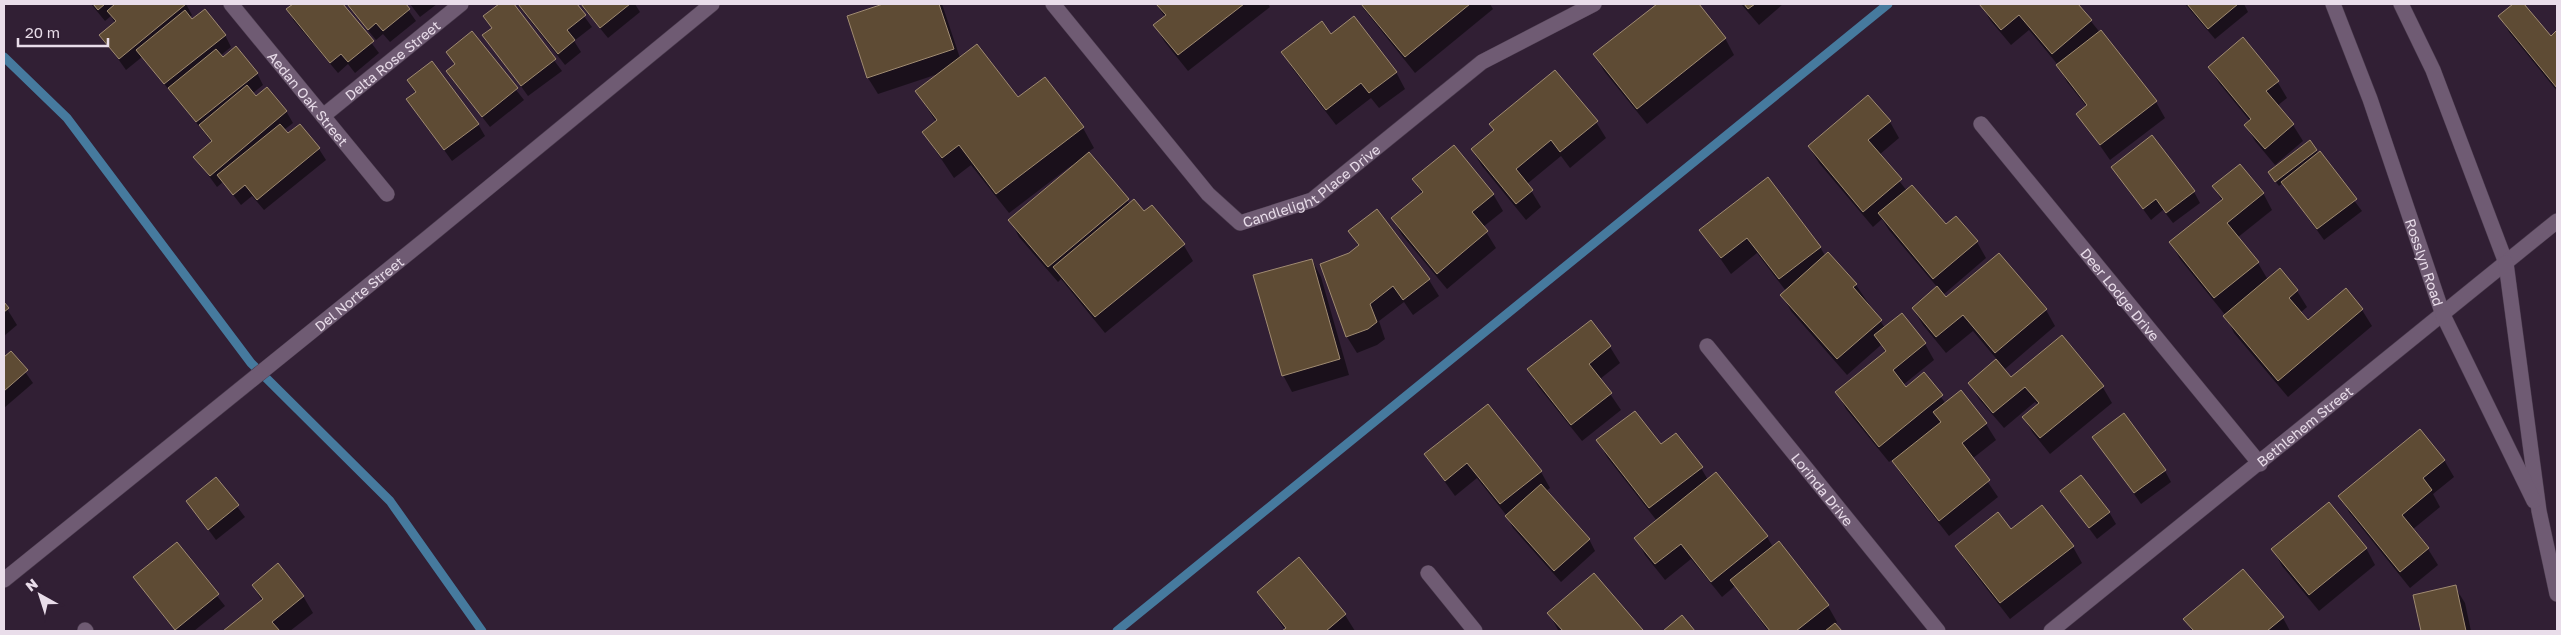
<svg xmlns="http://www.w3.org/2000/svg" width="2561" height="635" font-family="'Golos Text',sans-serif">
<style>
.shadow{fill:#0007}
.lines{fill:none;stroke-linecap:round;stroke-linejoin:round}
.stream{stroke:#467a9e;stroke-width:9}
.building{fill:#5e4b34;stroke:#a08b72}
.street-casing{stroke:#4a3b4d;stroke-width:16}
.secondary-casing{stroke:#4a3b4d;stroke-width:16}
.street{stroke:#6f5b73;stroke-width:15}
.secondary{stroke:#6f5b73;stroke-width:15}
.labels{text-anchor:middle;dominant-baseline:central;stroke-width:4.5;stroke-linejoin:round;paint-order:stroke}
.street-label{font-size:14px;fill:#e9ddea;stroke:#311f34}
</style>
<rect width="100%" height="100%" fill="#311f34"/>
<g class="shadow">
<path d="M91,4H186L192,15L189,18L225,35L231,47L220,56L223,59L257,73L263,85L252,94L256,98L286,111L293,123L284,130L288,135L319,149L326,160L264,210L252,196L241,205L223,182L217,187L195,157L212,143L204,132L142,57L126,70L101,35L115,23L111,16L105,21Z"/>
<path d="M295,4H342L379,53L355,73L348,64L338,73L294,21L288,9Z"/>
<path d="M346,4H404L416,21L390,42L383,34L376,40Z"/>
<path d="M410,4H437L420,17Z"/>
<path d="M501,4H512L562,71L528,96L484,35L492,29L485,16Z"/>
<path d="M517,4H575L592,27L574,41L581,52L565,65Z"/>
<path d="M580,4H635L640,12L608,38Z"/>
<path d="M887,4H942L960,58L1018,99L1083,128L1094,148L1088,152L1130,204L1183,244L1193,261L1105,333L1061,279L1058,282L1019,237L1010,220L1073,167L1072,165L1009,213L971,165L954,178L923,132L936,122L917,92L941,73L878,94L868,78L848,17Z"/>
<path d="M963,4H987L986,5Z"/>
<path d="M1156,4H1268L1270,7L1188,71L1164,41L1155,25L1165,17Z"/>
<path d="M1360,4H1490L1493,9L1415,73Z"/>
<path d="M1659,4H1697L1725,38L1734,55L1647,124L1604,71L1595,55Z"/>
<path d="M1741,4H1783L1759,25Z"/>
<path d="M1981,4H2077L2156,102L2165,118L2110,160L2078,114L2087,107L2067,82L2058,65L2029,30L2011,45L1990,20Z"/>
<path d="M2185,4H2244L2248,12L2215,39Z"/>
<path d="M2515,4H2523L2551,37L2557,32V91L2509,32L2500,16Z"/>
<path d="M471,33L524,100L490,127L447,72L455,65L448,52Z"/>
<path d="M1331,35L1396,72L1405,89L1379,108L1371,98L1336,125L1292,68L1283,52Z"/>
<path d="M2209,67L2277,81L2287,98L2277,106L2293,125L2303,141L2275,165L2255,141L2246,125L2250,121L2219,83Z"/>
<path d="M408,81L478,124L485,136L452,161L408,100L416,94Z"/>
<path d="M1596,122L1606,138L1570,168L1561,156L1527,184L1541,207L1526,220L1482,166L1472,150Z"/>
<path d="M1890,122L1899,138L1879,155L1907,191L1945,226L1977,242L1986,258L1943,295L1946,299L1999,254L2046,310L2055,326L2005,369L1973,331L1946,353L1923,325L1913,309L1938,288L1889,230L1882,219L1873,227L1819,163L1809,147Z"/>
<path d="M2310,142L2362,211L2324,240L2283,183L2279,186L2273,178Z"/>
<path d="M2112,167L2194,192L2200,203L2173,223L2163,210L2151,220Z"/>
<path d="M1414,180L1493,194L1503,211L1483,227L1496,248L1447,289L1402,235L1393,219L1422,194Z"/>
<path d="M2214,187L2263,193L2272,210L2237,238L2258,263L2268,280L2280,270L2297,291L2307,307L2300,313L2308,322L2346,290L2362,310L2372,326L2288,397L2234,333L2226,316L2180,259L2171,243L2222,201Z"/>
<path d="M1377,210L1429,280L1439,296L1413,315L1404,302L1379,321L1385,339L1377,345L1357,353L1347,337L1349,254L1359,247L1350,231Z"/>
<path d="M1701,231L1820,247L1826,257L1828,254L1856,285L1885,328L1925,344L1934,360L1903,385L1906,388L1924,374L1946,404L1961,392L1986,424L1996,440L1972,459L1998,497L1949,536L1903,477L1892,460L1889,462L1846,409L1837,392L1886,353L1881,345L1847,375L1791,311L1782,295L1786,291L1757,253L1731,274Z"/>
<path d="M1312,260L1321,277L1349,375L1292,392L1283,375Z"/>
<path d="M4,304L17,325L4,336Z"/>
<path d="M1610,347L1620,363L1600,379L1621,410L1582,441L1538,386L1529,370Z"/>
<path d="M11,352L33,383L4,408V358Z"/>
<path d="M1970,383L2102,386L2112,403L2050,454L2033,433L2023,417L2038,405L2035,402L2004,428L1979,399Z"/>
<path d="M2094,437L2165,471L2171,482L2141,504Z"/>
<path d="M1598,440L1660,446L1701,468L1708,480L1767,537L1773,547L1778,543L1828,606L1837,622L1835,624L1840,631H1768L1735,586L1722,597L1691,559L1665,580L1645,555L1636,538L1657,521L1607,457Z"/>
<path d="M1425,454L1541,472L1550,488L1546,491L1589,539L1595,551L1561,582L1513,528L1507,516L1477,478L1455,496Z"/>
<path d="M2444,460L2454,477L2433,494L2440,507L2412,530L2428,549L2438,565L2410,588L2349,512L2340,496Z"/>
<path d="M216,479L245,517L216,540L187,501Z"/>
<path d="M2061,491L2109,512L2116,524L2097,539Z"/>
<path d="M2042,507L2073,547L2082,563L2010,619L1966,562L1957,546L2011,531Z"/>
<path d="M176,544L225,606L194,631H175L135,577Z"/>
<path d="M2366,548L2375,565L2319,611L2282,566L2273,549Z"/>
<path d="M1299,559L1345,615L1355,631H1284L1285,630L1259,592Z"/>
<path d="M1593,575L1642,631L1558,630L1549,613Z"/>
<path d="M253,585L303,596L313,613L290,631H225L262,601Z"/>
<path d="M2455,587L2465,603L2471,631H2422L2414,596Z"/>
<path d="M2283,618L2290,631H2192L2185,619Z"/>
</g>
<g class="lines">
<g class="stream">
<path d="M4,57L67,118L251,363L390,501L482,631"/>
<path d="M1117,631L1888,4"/>
</g>
</g>
<g class="building">
<path d="M93,4H105L98,10Z"/>
<path d="M115,4H186L119,59L99,35L116,21L107,11Z"/>
<path d="M293,4H343L374,41L348,62L341,54L330,63L286,9Z"/>
<path d="M347,4H406L410,9L383,31L376,23L368,30Z"/>
<path d="M499,4H514L556,59L521,86L482,35L492,28L483,16Z"/>
<path d="M518,4H577L586,15L567,30L575,40L558,54Z"/>
<path d="M581,4H630L600,28Z"/>
<path d="M883,4H939L954,49L867,78L847,16Z"/>
<path d="M1156,4H1244L1178,55L1153,25L1166,15Z"/>
<path d="M1361,4H1470L1405,57Z"/>
<path d="M1657,4H1699L1726,38L1637,109L1593,54Z"/>
<path d="M1744,4H1755L1748,9Z"/>
<path d="M1979,4H2078L2092,20L2052,54L2019,15L2001,30Z"/>
<path d="M2187,4H2238L2208,29Z"/>
<path d="M2513,4H2524L2551,36L2557,30V88L2498,16Z"/>
<path d="M205,9L226,35L164,84L136,50L185,10L192,19Z"/>
<path d="M1354,16L1397,72L1369,93L1361,83L1326,110L1281,52L1322,21L1331,34Z"/>
<path d="M2101,30L2157,101L2100,145L2076,114L2087,105L2056,65Z"/>
<path d="M472,31L518,88L482,117L446,71L455,64L446,52Z"/>
<path d="M2243,37L2279,81L2266,91L2294,124L2265,149L2244,125L2251,119L2208,67Z"/>
<path d="M977,44L1018,97L1045,77L1084,127L996,194L959,145L942,158L922,132L937,120L915,91Z"/>
<path d="M236,46L258,73L196,122L168,88L216,49L223,57Z"/>
<path d="M432,61L479,124L444,150L406,99L416,92L407,80Z"/>
<path d="M1555,70L1598,121L1560,152L1551,140L1516,169L1533,190L1516,204L1471,149L1494,130L1489,124Z"/>
<path d="M247,85L256,96L267,87L287,111L210,176L193,157L212,141L199,125Z"/>
<path d="M1868,95L1891,121L1868,140L1902,179L1863,212L1808,146Z"/>
<path d="M280,124L288,133L300,124L320,148L257,200L245,185L233,195L217,175Z"/>
<path d="M2152,135L2195,191L2166,213L2156,199L2143,209L2111,167Z"/>
<path d="M2310,140L2317,150L2275,182L2268,172Z"/>
<path d="M1454,145L1494,194L1472,212L1488,231L1437,274L1391,218L1423,192L1412,179Z"/>
<path d="M2320,151L2357,199L2317,229L2281,182Z"/>
<path d="M1089,152L1129,199L1048,267L1008,220Z"/>
<path d="M2240,164L2264,193L2227,223L2259,262L2214,298L2169,242L2223,199L2212,186Z"/>
<path d="M1768,177L1821,247L1779,279L1747,238L1721,258L1699,230Z"/>
<path d="M1912,185L1946,224L1956,216L1978,241L1933,279L1878,213Z"/>
<path d="M1134,199L1144,211L1152,205L1185,244L1095,317L1053,267Z"/>
<path d="M1377,209L1430,279L1403,300L1393,286L1370,304L1377,322L1368,329L1346,337L1320,264L1349,253L1359,245L1348,231Z"/>
<path d="M1828,252L1857,284L1853,287L1882,320L1837,359L1780,295Z"/>
<path d="M1999,253L2047,309L1995,353L1963,315L1936,337L1912,308L1937,286L1946,297Z"/>
<path d="M1312,259L1340,359L1282,376L1253,275Z"/>
<path d="M2280,268L2298,290L2289,298L2308,320L2346,288L2363,309L2278,381L2223,316Z"/>
<path d="M4,302L9,308L4,312Z"/>
<path d="M1902,313L1926,343L1893,370L1906,387L1924,372L1943,395L1879,447L1835,392L1886,351L1874,335Z"/>
<path d="M1591,320L1611,346L1589,364L1612,393L1571,425L1527,369Z"/>
<path d="M2062,335L2104,386L2040,438L2022,417L2039,403L2025,387L1993,413L1968,383L1996,359L2011,377Z"/>
<path d="M11,351L28,370L4,391V357Z"/>
<path d="M1961,390L1987,423L1962,443L1990,480L1939,521L1892,461L1941,422L1933,412Z"/>
<path d="M1488,404L1542,471L1500,504L1467,463L1445,481L1424,454Z"/>
<path d="M1635,411L1661,444L1676,433L1703,467L1649,508L1596,440Z"/>
<path d="M2124,413L2166,470L2134,493L2092,437Z"/>
<path d="M2420,429L2445,460L2423,478L2432,490L2402,515L2429,548L2400,572L2338,496Z"/>
<path d="M1716,472L1768,536L1711,582L1681,544L1655,564L1634,538Z"/>
<path d="M2081,475L2110,512L2089,528L2060,491Z"/>
<path d="M216,477L239,505L208,530L186,501Z"/>
<path d="M1541,484L1590,539L1554,571L1505,516Z"/>
<path d="M2329,502L2367,548L2309,595L2271,549Z"/>
<path d="M2042,505L2074,546L2000,603L1955,546L1998,512L2011,529Z"/>
<path d="M1779,541L1829,605L1796,631H1770L1730,580Z"/>
<path d="M177,542L219,594L175,630L133,577Z"/>
<path d="M1299,557L1346,614L1326,631H1282L1286,628L1257,592Z"/>
<path d="M278,563L304,596L272,622L280,631H223L263,599L252,585Z"/>
<path d="M2243,569L2284,617L2267,631H2194L2183,619Z"/>
<path d="M1594,573L1643,630L1641,631H1563L1547,613Z"/>
<path d="M2456,585L2466,631H2421L2413,595Z"/>
<path d="M1682,615L1695,631H1663Z"/>
<path d="M1835,623L1842,631H1825Z"/>
</g>
<g class="lines">
<g class="street-casing">
<g id="street">
<path id="s1" d="M231,4L387,194"/>
<path id="s2" d="M1053,4L1208,194L1240,223L1312,200L1482,62L1594,4"/>
<path id="s3" d="M2333,4L2370,99L2443,315"/>
<path d="M2401,4L2433,70L2506,263"/>
<path id="s4" d="M323,116L461,4"/>
<path id="s5" d="M1981,124L2260,464"/>
<path id="s6" d="M1707,346L1938,631"/>
<path d="M1428,573L1475,631"/>
<path id="s7" d="M4,580L426,239L712,4"/>
<path d="M85,630L86,631"/>
<path id="s8" d="M2051,631L2557,221"/>
</g>
</g>
<g class="secondary-casing">
<g id="secondary">
<path d="M2506,263L2539,511L2557,594"/>
<path d="M2443,315L2534,501"/>
</g>
</g>
<use href="#street" class="street"/>
<use href="#secondary" class="secondary"/>
</g>
<g class="labels">
<g class="street-label">
<text stroke="none"><textPath href="#s4" startOffset="89">Delta Rose Street</textPath></text>
<text stroke="none"><textPath href="#s1" startOffset="122">Aedan Oak Street</textPath></text>
<text stroke="none"><textPath href="#s2" startOffset="370">Candlelight Place Drive</textPath></text>
<text stroke="none"><textPath href="#s3" startOffset="274">Rosslyn Road</textPath></text>
<text stroke="none"><textPath href="#s7" startOffset="456">Del Norte Street</textPath></text>
<text stroke="none"><textPath href="#s5" startOffset="220">Deer Lodge Drive</textPath></text>
<text stroke="none"><textPath href="#s8" startOffset="326">Bethlehem Street</textPath></text>
<text stroke="none"><textPath href="#s6" startOffset="184">Lorinda Drive</textPath></text>
</g>
</g>
<rect width="2561" height="635" fill="none" stroke="#e9ddea" stroke-width="10"/>
<g transform="translate(40 595) rotate(321)" stroke="#311f34" stroke-width="4" paint-order="stroke">
<path d="M0-4L9 19L0 12L-9 19Z" fill="#e9ddea"/>
<text y="-8" font-size="14" font-weight="bold" text-anchor="middle" fill="#e9ddea">N</text>
</g>
<path d="M18 38v8h90v-8" fill="none" stroke="#e9ddea" stroke-width="2.5"/>
<text x="25" y="38" font-size="15" fill="#e9ddea" stroke="#311f34" stroke-width="4" paint-order="stroke">20 m</text>
</svg>
